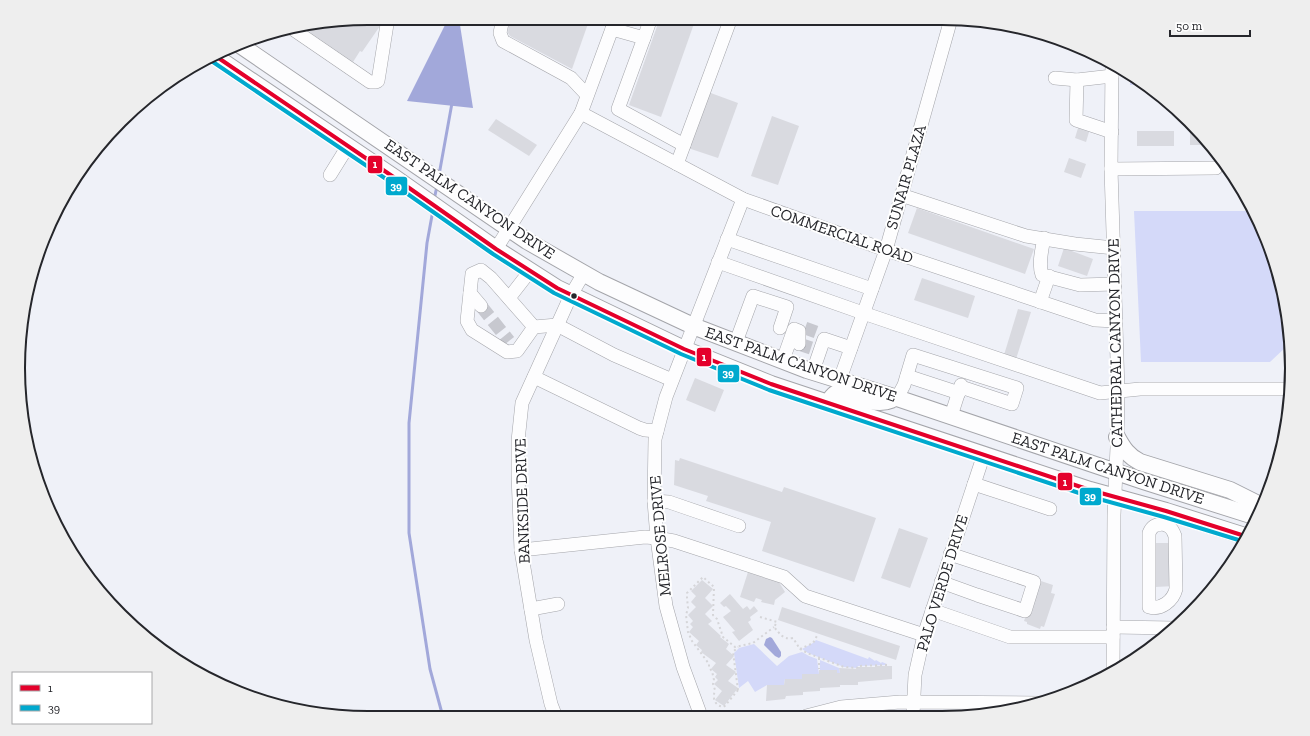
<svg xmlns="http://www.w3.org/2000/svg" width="1310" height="736" font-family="'Zilla Slab',serif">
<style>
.green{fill:#d4d9f9}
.water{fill:#a2a8da}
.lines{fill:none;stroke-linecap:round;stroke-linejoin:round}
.stream{stroke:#a2a8da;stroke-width:3}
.building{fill:#d9dae0}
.minor-tunnel{stroke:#c7c8cf;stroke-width:13;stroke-dasharray:13 6;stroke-linecap:butt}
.minor-casing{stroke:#a4a5aa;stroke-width:14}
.major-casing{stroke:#a4a5aa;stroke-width:18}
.path{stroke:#d5d5d8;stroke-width:2;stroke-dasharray:2 3;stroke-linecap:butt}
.minor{stroke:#fdfdfe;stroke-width:13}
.major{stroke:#fdfdfe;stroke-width:16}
.bus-1-casing{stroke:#fff;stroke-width:7}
.bus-2-casing{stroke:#fff;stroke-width:7}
.bus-1{stroke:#e4002b;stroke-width:4}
.bus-2{stroke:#00a9ce;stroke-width:4}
.bus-dot{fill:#25262b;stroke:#fff;stroke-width:1.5}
.labels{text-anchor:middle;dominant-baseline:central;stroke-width:4;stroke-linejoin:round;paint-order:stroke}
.street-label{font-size:16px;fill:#25262b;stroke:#fff}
.rim{fill:none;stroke:#25262b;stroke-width:2}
.line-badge{stroke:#fff;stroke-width:1.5}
.badge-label{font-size:11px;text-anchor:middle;font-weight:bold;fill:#fff}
</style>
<rect width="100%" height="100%" fill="#eff1f8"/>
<g class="green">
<path d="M1130,74L1146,85H1130Z"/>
<path d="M1134,211H1254L1280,278L1287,318V346L1270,362H1141Z"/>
<path d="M816,640L868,659L869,657L875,661L876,660L881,663L882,662L887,664V665L858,666L857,668L844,667L808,653L802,649L813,643Z"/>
<path d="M754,644L777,666L789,656L802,652L809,656L817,659L819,674H802V679H785L784,685H767L755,692L748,681L739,688L734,653L739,648Z"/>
<path d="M820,660L839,668L840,673H837V670H820Z"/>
</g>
<g class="water">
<path d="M447,18H462L460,25L473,108L407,101L446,23Z"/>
<path d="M770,637L772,638L781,652V656L779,658L775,656L764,645L766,639Z"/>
</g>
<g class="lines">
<g class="stream">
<path d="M439,175L452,103"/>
<path d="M434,200L437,186"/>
<path d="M433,210L427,243L409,423V533L430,669L443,717"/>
</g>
</g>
<g class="building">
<path d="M368,18L380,26L362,52L360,51L353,62L308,31L311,27Z"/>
<path d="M509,18H590L572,69L510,36L508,33Z"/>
<path d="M660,18H696L661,117L629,105Z"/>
<path d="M708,92L738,103L718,158L688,148Z"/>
<path d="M772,116L799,126L778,185L751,176Z"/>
<path d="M496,119L537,145L529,156L488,130Z"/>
<path d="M1078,128L1089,132L1086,142L1075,138Z"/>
<rect x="1137" y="131" width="37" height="15"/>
<path d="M1190,131H1197L1211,145H1190Z"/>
<path d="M1069,158L1086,164L1081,178L1064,172Z"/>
<path d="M917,208L1034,249L1025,274L908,233Z"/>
<path d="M1064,248L1093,259L1087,276L1058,266Z"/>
<path d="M922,278L975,296L968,318L914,300Z"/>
<path d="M1018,309L1031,312L1016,359L1004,355Z"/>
<path d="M695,378L724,390L715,412L686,400Z"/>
<path d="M680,458L782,492L784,487L876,518L854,582L762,551L771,522L706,501L708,496L674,485L675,460L679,461Z"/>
<path d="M899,528L928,538L910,588L881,578Z"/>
<path d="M1154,543H1174L1175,586L1155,587Z"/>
<path d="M748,572L779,582L785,592L775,600L774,605L761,602L762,600L756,598L754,602L740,597Z"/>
<path d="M702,580L713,589L705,598L713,606L705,614L712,621L708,624L721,636L720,637L729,644L726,649L734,656L726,665L736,672L728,681L738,688L724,706L715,700L722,691L714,684L718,680L715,677L717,674L711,669L716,663L701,652L702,650L696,645L699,641L689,632L693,627L690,624L693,621L688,615L696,607L691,602L696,596L691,591Z"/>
<path d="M1038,580L1053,585L1051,593L1055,594L1044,627L1041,626L1040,629L1027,624V622L1024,621Z"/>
<path d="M730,594L743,609L747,606L750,610L754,606L758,611L750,617L751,620L748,622L753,630L739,641L732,632L735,631L723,617L731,611L726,606L724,607L720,603Z"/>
<path d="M782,607L900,646L896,660L778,620Z"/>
<path d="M875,666H892V679L858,682V685H840V687L820,688V691L803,692V695L786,696L785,699L766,701L767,685H784L785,679H802V674H819V670H837V673H840L839,668L858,669V667H875Z"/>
</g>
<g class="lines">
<g class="minor-tunnel">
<path d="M481,306L509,341"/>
<path d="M805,328L816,332"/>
<path d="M799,344L811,348"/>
</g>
<g class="minor-casing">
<g id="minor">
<path d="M503,18L500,33L503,41L571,78L587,95"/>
<path d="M612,29L644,38L651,18"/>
<path d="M294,30L370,82H376L378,81L388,18"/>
<path d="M644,38L618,109L684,145"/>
<path d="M1112,63L1111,169L1118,391L1117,447L1114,515L1113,670"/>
<path d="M1055,78L1077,80L1112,76"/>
<path d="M1077,80L1076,120L1112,132"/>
<path d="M581,113L743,199L886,250L1095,320L1116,321"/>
<path d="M677,164L731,18"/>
<path d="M1111,169L1216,168"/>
<path d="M330,175L348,146"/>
<path d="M901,195L1026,236L1075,244L1114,248"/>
<path d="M1044,238C1042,249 1038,264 1042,275L1080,285L1115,284"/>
<path d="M727,239L872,289"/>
<path d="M496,249L581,113L616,18"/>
<path d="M718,262L863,313L1100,393L1140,389H1290"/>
<path d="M481,270L491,278L534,327L517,351L507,352L472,330L467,321L472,274Z"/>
<path d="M470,293L481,306"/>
<path d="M509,298L530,271"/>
<path d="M1040,302L1049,276"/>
<path d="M534,327L557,325L614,355L672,380"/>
<path d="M736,342L753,296L787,307L780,328"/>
<path d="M783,360L794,329L799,331V344"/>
<path d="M813,371L824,339L851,348"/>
<path d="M907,376L959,393"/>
<path d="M534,377L639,428L645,430L657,431"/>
<path d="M840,379L886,250L951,19"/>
<path d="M897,398L904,385L913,355L1017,388L1012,404L961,387"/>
<path d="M951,416L961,385"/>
<path d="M974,484L1050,509"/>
<path d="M654,501L669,502L739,526"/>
<path d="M1162,524C1170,526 1172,528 1175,536L1176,589C1173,601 1161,610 1149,607V533C1152,526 1155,525 1162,524Z"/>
<path d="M521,550L645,537L657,538L674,541L784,577L805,596L924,635"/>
<path d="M941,582L977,595L1025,611L1034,582L950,554"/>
<path d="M531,609L558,604"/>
<path d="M932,610L1010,637H1113"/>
<path d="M1113,627L1174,628"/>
<path d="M913,715L915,675L924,635L984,454"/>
<path d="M701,716L683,667L666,606L657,538L654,501L655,439L666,397L743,199"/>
<path d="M806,716L841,707L900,702L1038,703"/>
<path d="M556,717L551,704L536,640L521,550L518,475V441L522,403L571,295L584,273"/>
</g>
</g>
<g class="major-casing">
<g id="major">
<path d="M240,45L527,241L599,282L693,326L807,370L897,398L1143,481L1257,517"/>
<path d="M216,57L395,178L496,249L557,288L684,349L771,384L1090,490L1166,511L1248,537"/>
<path d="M828,403C832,397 833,393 841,392C855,397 877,406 891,400"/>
<path d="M1117,437C1123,448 1128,456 1140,462L1230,490L1256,503L1261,508"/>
</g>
</g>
<g class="path">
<path d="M760,617L777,622L774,627C780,634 783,640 793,638L800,649L807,653L844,667L857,668L858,666L887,665"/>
<path d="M800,649L813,643L818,634"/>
<path d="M819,658V669"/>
<path d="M738,690L724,707C715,706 712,699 715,690L713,684L714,680L712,671L709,668V664L692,641L688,632L686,615L688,608L687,598V593L703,577L714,587L713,615L717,619L723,637L735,647L753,643L774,627"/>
<path d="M738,690L733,652L738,647"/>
</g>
<use href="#minor" class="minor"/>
<use href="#major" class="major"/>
<g class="bus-1-casing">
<path id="bus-1" d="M217,57L395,178L496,249L557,288L684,349L771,384L1090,490L1166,511L1248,537"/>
</g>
<g class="bus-2-casing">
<path id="bus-2" d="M213,62L392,183L493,254L554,293L681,354L769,390L1088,496L1164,517L1245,542"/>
</g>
<use href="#bus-1" class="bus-1"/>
<use href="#bus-2" class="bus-2"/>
</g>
<circle class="bus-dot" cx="574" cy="296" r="3.5"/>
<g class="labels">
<g class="street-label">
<text transform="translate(906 177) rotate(-74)">SUNAIR PLAZA</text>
<text transform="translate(470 199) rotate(34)">EAST PALM CANYON DRIVE</text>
<text transform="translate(842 234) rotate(19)">COMMERCIAL ROAD</text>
<text transform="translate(1115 343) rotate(-91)">CATHEDRAL CANYON DRIVE</text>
<text transform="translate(801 364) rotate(19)">EAST PALM CANYON DRIVE</text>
<text transform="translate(1108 468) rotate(18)">EAST PALM CANYON DRIVE</text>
<text transform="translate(522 501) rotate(-92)">BANKSIDE DRIVE</text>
<text transform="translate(660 536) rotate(-95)">MELROSE DRIVE</text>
<text transform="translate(942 583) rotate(-73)">PALO VERDE DRIVE</text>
</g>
</g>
<path d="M0 0H1310V736H0ZM368 25H942A343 343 0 0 1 1285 368V368A343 343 0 0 1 942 711H368A343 343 0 0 1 25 368V368A343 343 0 0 1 368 25Z" fill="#eee" fill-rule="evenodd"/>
<path class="rim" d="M368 25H942A343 343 0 0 1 1285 368V368A343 343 0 0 1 942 711H368A343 343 0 0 1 25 368V368A343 343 0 0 1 368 25Z"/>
<g class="line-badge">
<rect x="367" y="155" width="16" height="19" rx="4" fill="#e4002b"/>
<rect x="385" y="176" width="23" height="20" rx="4" fill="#00a9ce"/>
<rect x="696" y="347" width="16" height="20" rx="4" fill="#e4002b"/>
<rect x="717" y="364" width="23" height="19" rx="4" fill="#00a9ce"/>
<rect x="1057" y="472" width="16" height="19" rx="4" fill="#e4002b"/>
<rect x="1079" y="487" width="23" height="19" rx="4" fill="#00a9ce"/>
</g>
<g class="badge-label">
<text x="375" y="168">1</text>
<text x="396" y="190">39</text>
<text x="704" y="361">1</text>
<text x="728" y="377">39</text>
<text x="1065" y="486">1</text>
<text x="1090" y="500">39</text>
</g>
<rect x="12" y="672" width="140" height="52" fill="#ffffff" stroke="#a8a8aa"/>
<rect x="20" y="685" width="20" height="6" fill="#e4002b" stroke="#a8a8aa"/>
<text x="48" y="692" font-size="12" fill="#25262b">1</text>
<rect x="20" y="705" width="20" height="6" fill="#00a9ce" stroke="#a8a8aa"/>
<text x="48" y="712" font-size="12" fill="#25262b">39</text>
<path d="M1170 30v6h80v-6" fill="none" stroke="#25262b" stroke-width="2"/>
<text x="1176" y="30" font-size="12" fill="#25262b" stroke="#ffffff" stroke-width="3" paint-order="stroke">50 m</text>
</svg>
